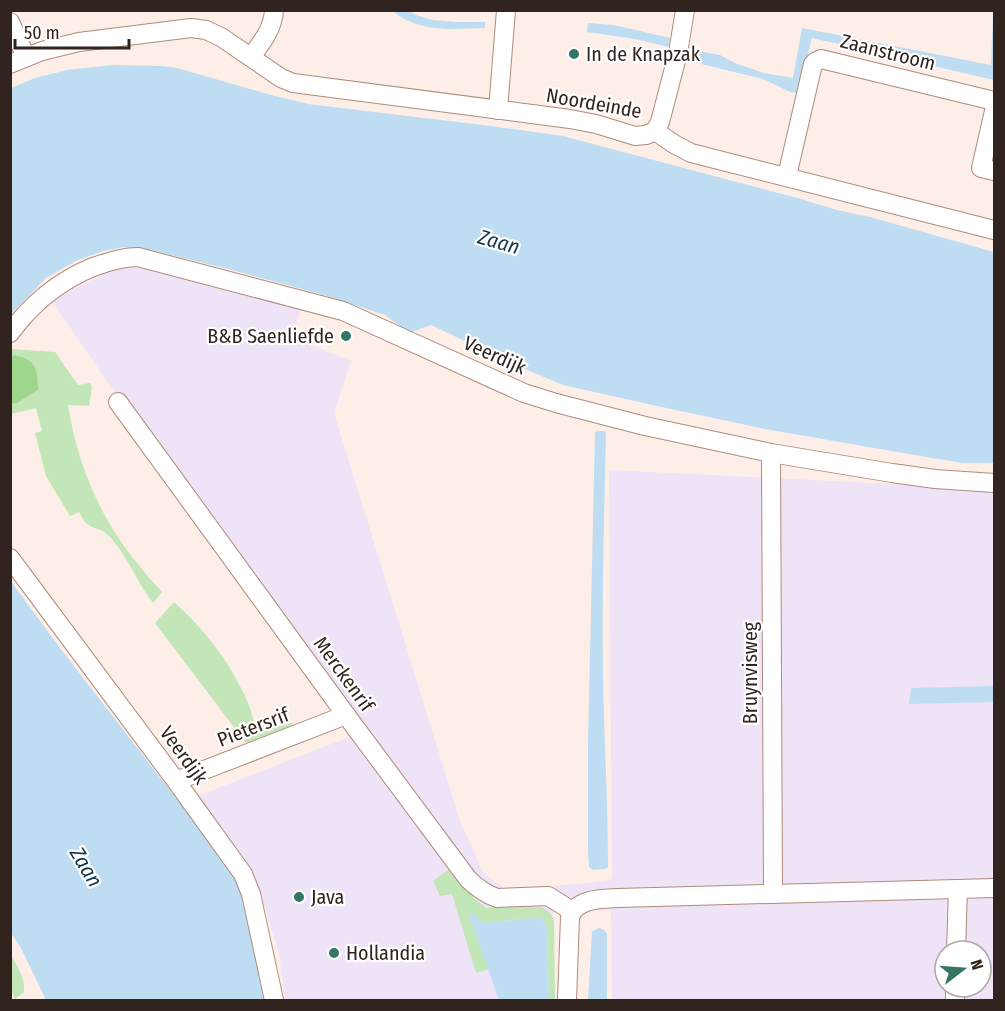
<svg xmlns="http://www.w3.org/2000/svg" width="1005" height="1011" font-family="'Fira Sans Condensed',sans-serif">
<style>
.industrial{fill:#efe3f7;fill-rule:evenodd}
.green{fill:#c2e6b7}
.forest{fill:#9fd68e}
.water{fill:#beddf3}
.lines{fill:none;stroke-linecap:round;stroke-linejoin:round}
.minor-casing{stroke:#af8b7b;stroke-width:20}
.minor{stroke:#fff;stroke-width:18}
.poi-dot{fill:#357563;stroke:#fff;stroke-width:2}
.labels{text-anchor:middle;dominant-baseline:central;stroke-width:4.5;stroke-linejoin:round;paint-order:stroke}
.street-label{font-size:20px;fill:#31231d;stroke:#fff}
.poi-label{font-size:20px;fill:#31231d;stroke:#fff;text-anchor:start}
.water-label{font-size:21px;font-style:italic;fill:#10354b;stroke:#fff}
</style>
<rect width="100%" height="100%" fill="#feeee8"/>
<path class="industrial" d="M125,264L301,305L293,338L351,361L334,413L460,821L483,872L504,889L589,883L612,879L609,470L994,489V1000H612L611,910L553,912V1000H285L279,954L261,895L185,801L352,736L51,300ZM945,951H981V987H945Z"/>
<g class="green">
<path d="M10,349L55,352L78,385L90,383L92,387L89,406L68,405C77,463 100,519 138,564C145,574 154,583 162,592L153,603C137,582 128,557 111,538C101,527 97,531 87,524C84,522 81,516 79,512L70,516L46,476L35,433L42,431L36,408L11,414Z"/>
<path d="M174,602C203,628 226,657 243,692C250,705 253,719 257,732L292,723L293,725L246,743L155,623Z"/>
<path d="M448,870L476,900L486,908L542,907L549,912L554,920L555,1000H549L547,930L544,921L540,917L485,923C479,922 476,917 470,914L469,916L489,969L476,973L452,894L440,896L433,881Z"/>
<path d="M10,953C16,965 26,978 24,992L15,999L11,990Z"/>
</g>
<path class="forest" d="M14,355C37,360 37,368 38,390L17,403L11,404V358Z"/>
<g class="water">
<path d="M393,11H409L416,15L433,20L454,22H485V28C454,29 418,33 393,11Z"/>
<path d="M993,11H994V80L812,38L798,93L790,92L763,79L693,62L690,58L694,50L720,55L735,63L764,73L793,78L802,28L991,65Z"/>
<path d="M588,23L614,25L670,38L669,47L635,39L587,32Z"/>
<path d="M113,65L163,66L177,68L271,95L308,104L491,126L563,136L801,199L837,210L870,217L994,252V463H963L932,458L765,429L657,406L563,385L511,363L431,325L409,333L385,315L324,295L232,270L151,250L124,247L104,251L78,260L58,271L46,278L11,314V88L35,78L67,70Z"/>
<path d="M598,431H605L606,434C604,515 602,595 603,676C604,739 608,803 608,867L605,869L593,870L589,867L588,854V743L595,432Z"/>
<path d="M10,580L57,644L219,854L237,879L248,914L268,1000H46L21,948L11,933Z"/>
<path d="M994,686V702L909,704L911,688Z"/>
<path d="M472,913L475,914L479,921L485,923L540,917L544,921L547,930L549,1000H499L469,916L470,914Z"/>
<path d="M599,928L604,930L607,934V1000H588L592,931Z"/>
</g>
<g class="lines">
<g class="minor-casing">
<g id="minor">
<path d="M10,22L26,57"/>
<path d="M251,57C262,42 273,29 274,10"/>
<path d="M10,64L42,51L79,42L191,28L206,30L221,37L281,78L293,83L570,119L596,124L635,136L646,135L655,131"/>
<path d="M498,110L506,10"/>
<path d="M994,111L981,168L994,171"/>
<path d="M655,131L674,144L691,153L994,230"/>
<path d="M655,131L660,122L678,53L685,10"/>
<path d="M787,176L813,64L815,62L821,59L990,100L994,103"/>
<path d="M10,333C32,303 59,281 93,267C108,262 123,257 138,257L343,311L524,393L556,403L645,426L771,453L892,473L935,479L994,483"/>
<path d="M118,402L346,715L468,879C477,888 485,894 497,898L548,896L572,911"/>
<path d="M771,453L773,893"/>
<path d="M10,558L176,781L243,874L251,894L274,1000"/>
<path d="M176,781L346,715"/>
<path d="M956,951L958,889"/>
<path d="M567,1000L570,917C577,898 602,899 618,898L994,888"/>
<path d="M955,1000V987"/>
</g>
</g>
<use href="#minor" class="minor"/>
</g>
<g class="poi-dot">
<circle cx="574" cy="54" r="6"/>
<circle cx="346" cy="336" r="6"/>
<circle cx="299" cy="897" r="6"/>
<circle cx="334" cy="953" r="6"/>
</g>
<g class="labels">
<g class="street-label">
<text transform="translate(888 52) rotate(14)">Zaanstroom</text>
<text transform="translate(594 103) rotate(10)">Noordeinde</text>
<text transform="translate(495 355) rotate(24)">Veerdijk</text>
<text transform="translate(750 673) rotate(-90)">Bruynvisweg</text>
<text transform="translate(344 674) rotate(54)">Merckenrif</text>
<text transform="translate(253 727) rotate(-21)">Pietersrif</text>
<text transform="translate(184 755) rotate(54)">Veerdijk</text>
</g>
<g class="poi-label">
<text x="586" y="54">In de Knapzak</text>
<text x="334" y="336" text-anchor="end">B&amp;B Saenliefde</text>
<text x="311" y="897">Java</text>
<text x="346" y="953">Hollandia</text>
</g>
<g class="water-label">
<text transform="translate(499 242) rotate(16)">Zaan</text>
<text transform="translate(86 867) rotate(59)">Zaan</text>
</g>
</g>
<rect width="1005" height="1011" fill="none" stroke="#31231d" stroke-width="24"/>
<g transform="translate(963 969) rotate(73)"><circle r="28" fill="#ffffff" stroke="#ada7a5" stroke-width="1.5"/>
<path d="M0-4.5L10 22L0 15L-10 22Z" fill="#357563"/>
<text y="-9" font-size="16" font-weight="bold" text-anchor="middle" fill="#31231d">N</text>
</g>
<path d="M15 39v9h114v-9" fill="none" stroke="#31231d" stroke-width="3"/>
<text x="24" y="39" font-size="18" fill="#31231d" stroke="#ffffff" stroke-width="4.5" paint-order="stroke">50 m</text>
</svg>
